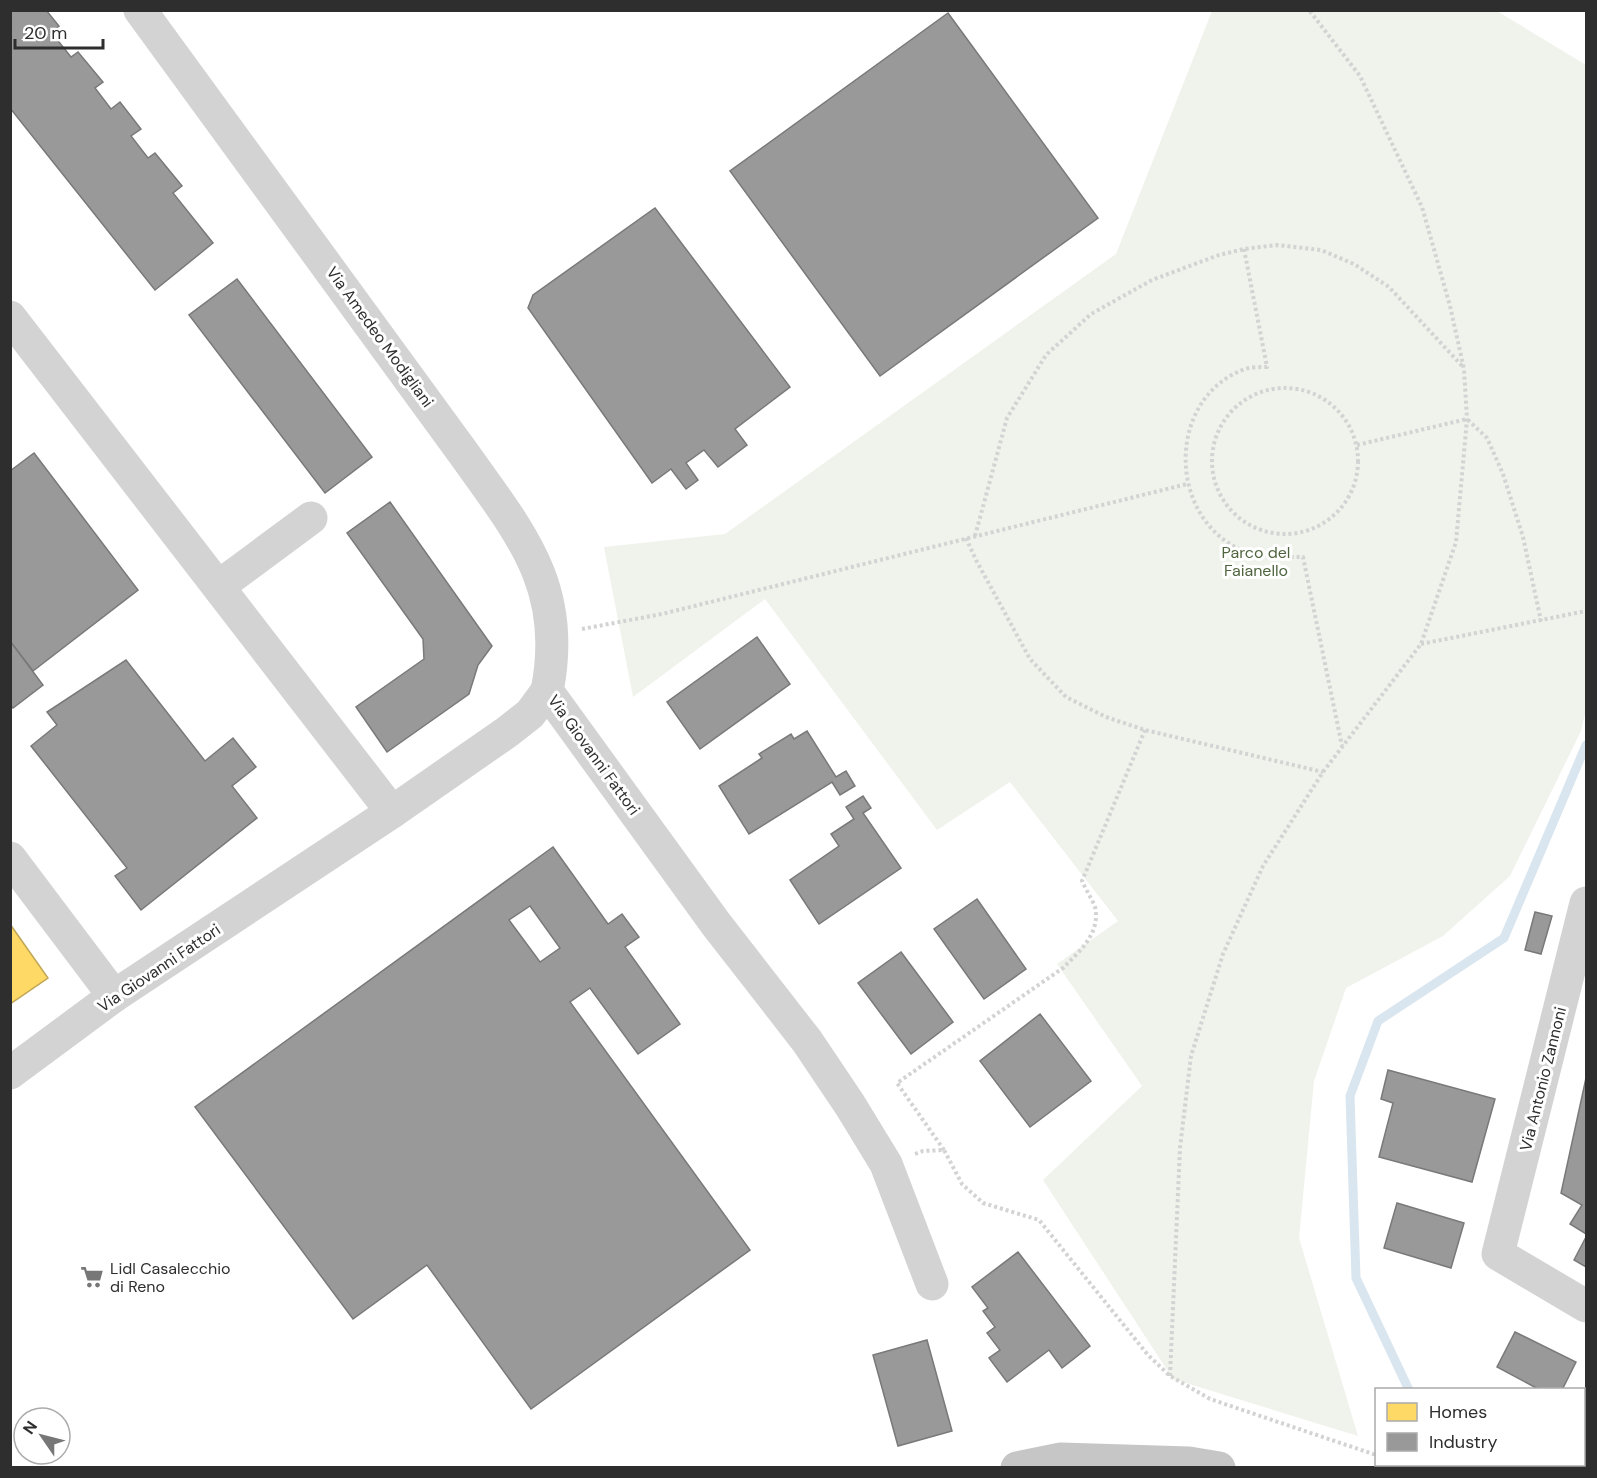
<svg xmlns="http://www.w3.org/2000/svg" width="1597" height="1478" font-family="'DM Sans',sans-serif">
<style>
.green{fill:#f0f3ec}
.homes{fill:#ffd966;stroke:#c0a655;stroke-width:1.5}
.industry{fill:#999;stroke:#797979;stroke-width:1.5;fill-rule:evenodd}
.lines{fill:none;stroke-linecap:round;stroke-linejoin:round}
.stream{stroke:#dae6ef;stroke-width:9}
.path{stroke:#d3d3d3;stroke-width:4;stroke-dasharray:3 3;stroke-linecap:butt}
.minor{stroke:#d3d3d3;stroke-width:33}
.major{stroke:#c6c6c6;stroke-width:33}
.labels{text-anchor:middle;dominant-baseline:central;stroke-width:6;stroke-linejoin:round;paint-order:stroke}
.street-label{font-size:16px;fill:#2e2e2e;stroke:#fff}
.park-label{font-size:16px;fill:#50653f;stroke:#fff}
.poi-label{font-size:16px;fill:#2e2e2e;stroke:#fff;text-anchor:start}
</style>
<rect width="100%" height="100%" fill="#fff"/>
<path class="green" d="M1212,11H1497L1586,65V710L1581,731L1510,876L1443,936L1346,988L1314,1081L1299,1238L1358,1436L1173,1379L1043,1180L1142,1086L1057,964L1118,921L1010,782L937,830L765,599L633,697L604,547L725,534L1116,254Z"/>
<path class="homes" d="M10,924L48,978L10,1004Z"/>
<g class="industry">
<path d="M10,10H46L59,26L51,32L71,57L78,52L103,82L95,88L111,109L120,102L141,129L131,136L148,158L155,153L182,186L173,193L213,243L155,290L10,108Z"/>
<path d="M948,13L1098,218L880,376L730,171Z"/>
<path d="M655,208L790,387L735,429L747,445L718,467L704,450L686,463L698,480L686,489L671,469L652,483L528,308L533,295Z"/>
<path d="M237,279L372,457L325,493L189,315Z"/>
<path d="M34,453L138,590L33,671L10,641V471Z"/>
<path d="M390,502L492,646L478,665L469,694L387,752L356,707L424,659L423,639L347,533Z"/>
<path d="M757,637L790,684L700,749L667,702Z"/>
<path d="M10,641L43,685L13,708L10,705Z"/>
<path d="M126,660L205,761L233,738L256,767L232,786L257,818L141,910L115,876L127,868L31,746L57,725L47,712Z"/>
<path d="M807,731L836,777L846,771L855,786L840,795L832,782L749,834L719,786L762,758L759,754L791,734L794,739Z"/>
<path d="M863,796L871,808L863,813L901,868L819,924L790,880L839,846L831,834L854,819L846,807Z"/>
<path d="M553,847L608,924L622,914L639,937L625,947L680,1024L638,1054L590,988L570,1002L750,1250L531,1409L427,1265L353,1319L195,1107ZM530,906L560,948L540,962L509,920Z"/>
<path d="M977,899L1026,969L984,999L934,929Z"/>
<path d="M1535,912L1552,916L1541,954L1525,950Z"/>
<path d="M901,952L953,1022L911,1054L858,983Z"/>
<path d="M1040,1014L1091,1081L1030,1127L980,1061Z"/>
<path d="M1388,1070L1495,1099L1472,1182L1379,1157L1393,1103L1381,1099Z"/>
<path d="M1586,1078V1234L1570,1224L1582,1205L1561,1193Z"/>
<path d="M1397,1203L1464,1223L1451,1268L1384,1248Z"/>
<path d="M1586,1237V1267L1574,1260Z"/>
<path d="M1018,1252L1090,1346L1062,1368L1049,1350L1007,1382L989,1358L1000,1350L987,1333L995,1327L983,1311L988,1308L972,1287Z"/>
<path d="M1515,1332L1576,1362L1562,1390H1540L1497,1367Z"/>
<path d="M927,1340L952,1431L898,1446L873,1355Z"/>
<path d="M1474,1464H1553L1558,1468H1475L1473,1466Z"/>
</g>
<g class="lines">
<g class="stream">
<path d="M1409,1390L1356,1278L1350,1096L1378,1021L1504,938L1586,745"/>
<path d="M1416,1468L1417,1464"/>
</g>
<g class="path">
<path d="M1244,249L1267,367C1260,367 1252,367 1245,369C1165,398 1167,520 1244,551C1262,558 1284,557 1303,557L1342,746"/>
<circle cx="1285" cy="461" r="73"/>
<path d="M1357,445L1467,419L1487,438L1503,474L1523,537L1541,621"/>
<path d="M975,536L1007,418L1046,355L1091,314L1152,280L1219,255L1244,249L1277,245L1321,250L1354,264L1389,287L1464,368"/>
<path d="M966,538L976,560L1030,659L1066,697L1106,717L1145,730L1323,772"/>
<path d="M582,629L662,614L1187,484"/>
<path d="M1421,644L1586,611"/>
<path d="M944,1150L897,1083L1063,968C1079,952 1101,933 1095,907C1092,899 1086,890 1082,881L1145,730"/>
<path d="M915,1154L923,1151L944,1150L962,1184L983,1203L1039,1220L1148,1355L1170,1376L1210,1399L1376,1455"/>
<path d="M1170,1376L1180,1148L1191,1056L1223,954L1263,866L1323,772L1421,644L1456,542L1467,419L1464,369L1450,306L1422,207L1360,76L1309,10"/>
<path d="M1401,1464L1409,1468"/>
</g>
<g class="minor">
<path d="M140,10L464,454C520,533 568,587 547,691"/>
<path d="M10,317L392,812"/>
<path d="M219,586L311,518"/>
<path d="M10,858L114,996"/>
<path d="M1586,903L1498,1254L1586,1306"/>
<path d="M10,1073L114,996L392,812L507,732L530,714L547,691L716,924L807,1041L850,1105L886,1164L932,1284"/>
</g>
<path class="major" d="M1017,1468L1061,1459L1189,1463L1219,1468"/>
</g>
<defs>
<g id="supermarket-bare" transform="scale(1.8)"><path d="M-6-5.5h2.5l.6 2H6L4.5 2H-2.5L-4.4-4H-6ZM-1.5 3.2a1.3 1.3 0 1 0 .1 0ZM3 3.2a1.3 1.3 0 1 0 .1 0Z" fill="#777" stroke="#fff" stroke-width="2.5" paint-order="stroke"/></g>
</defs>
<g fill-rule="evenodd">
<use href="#supermarket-bare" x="92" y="1277"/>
</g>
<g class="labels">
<g class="street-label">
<text transform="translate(380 337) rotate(54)">Via Amedeo Modigliani</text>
<text transform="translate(594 755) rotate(54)">Via Giovanni Fattori</text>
<text transform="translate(159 968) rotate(-34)">Via Giovanni Fattori</text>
<text transform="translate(1543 1079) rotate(-76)">Via Antonio Zannoni</text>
</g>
<g class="park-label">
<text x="1256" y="552">Parco del<tspan x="1256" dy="18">Faianello</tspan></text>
</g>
<g class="poi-label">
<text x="110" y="1268">Lidl Casalecchio<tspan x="110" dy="18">di Reno</tspan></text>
</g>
</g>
<rect width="1597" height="1478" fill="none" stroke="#2e2e2e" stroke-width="24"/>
<rect x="1375" y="1388" width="210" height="78" fill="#ffffff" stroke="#ababab" stroke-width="1.5"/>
<rect x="1387" y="1403" width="30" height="18" fill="#ffd966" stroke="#ababab" stroke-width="1.5"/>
<text x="1429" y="1418" font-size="18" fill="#2e2e2e">Homes</text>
<rect x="1387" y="1433" width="30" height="18" fill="#999999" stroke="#ababab" stroke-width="1.5"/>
<text x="1429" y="1448" font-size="18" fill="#2e2e2e">Industry</text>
<g transform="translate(42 1436) rotate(305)"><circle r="28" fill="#ffffff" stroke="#ababab" stroke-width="1.5"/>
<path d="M0-4.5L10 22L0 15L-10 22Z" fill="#777777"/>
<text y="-9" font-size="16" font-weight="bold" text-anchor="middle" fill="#2e2e2e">N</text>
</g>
<path d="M15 39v9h88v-9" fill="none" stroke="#2e2e2e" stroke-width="3"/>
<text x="24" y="39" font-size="18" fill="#2e2e2e" stroke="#ffffff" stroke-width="4.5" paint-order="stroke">20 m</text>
</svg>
